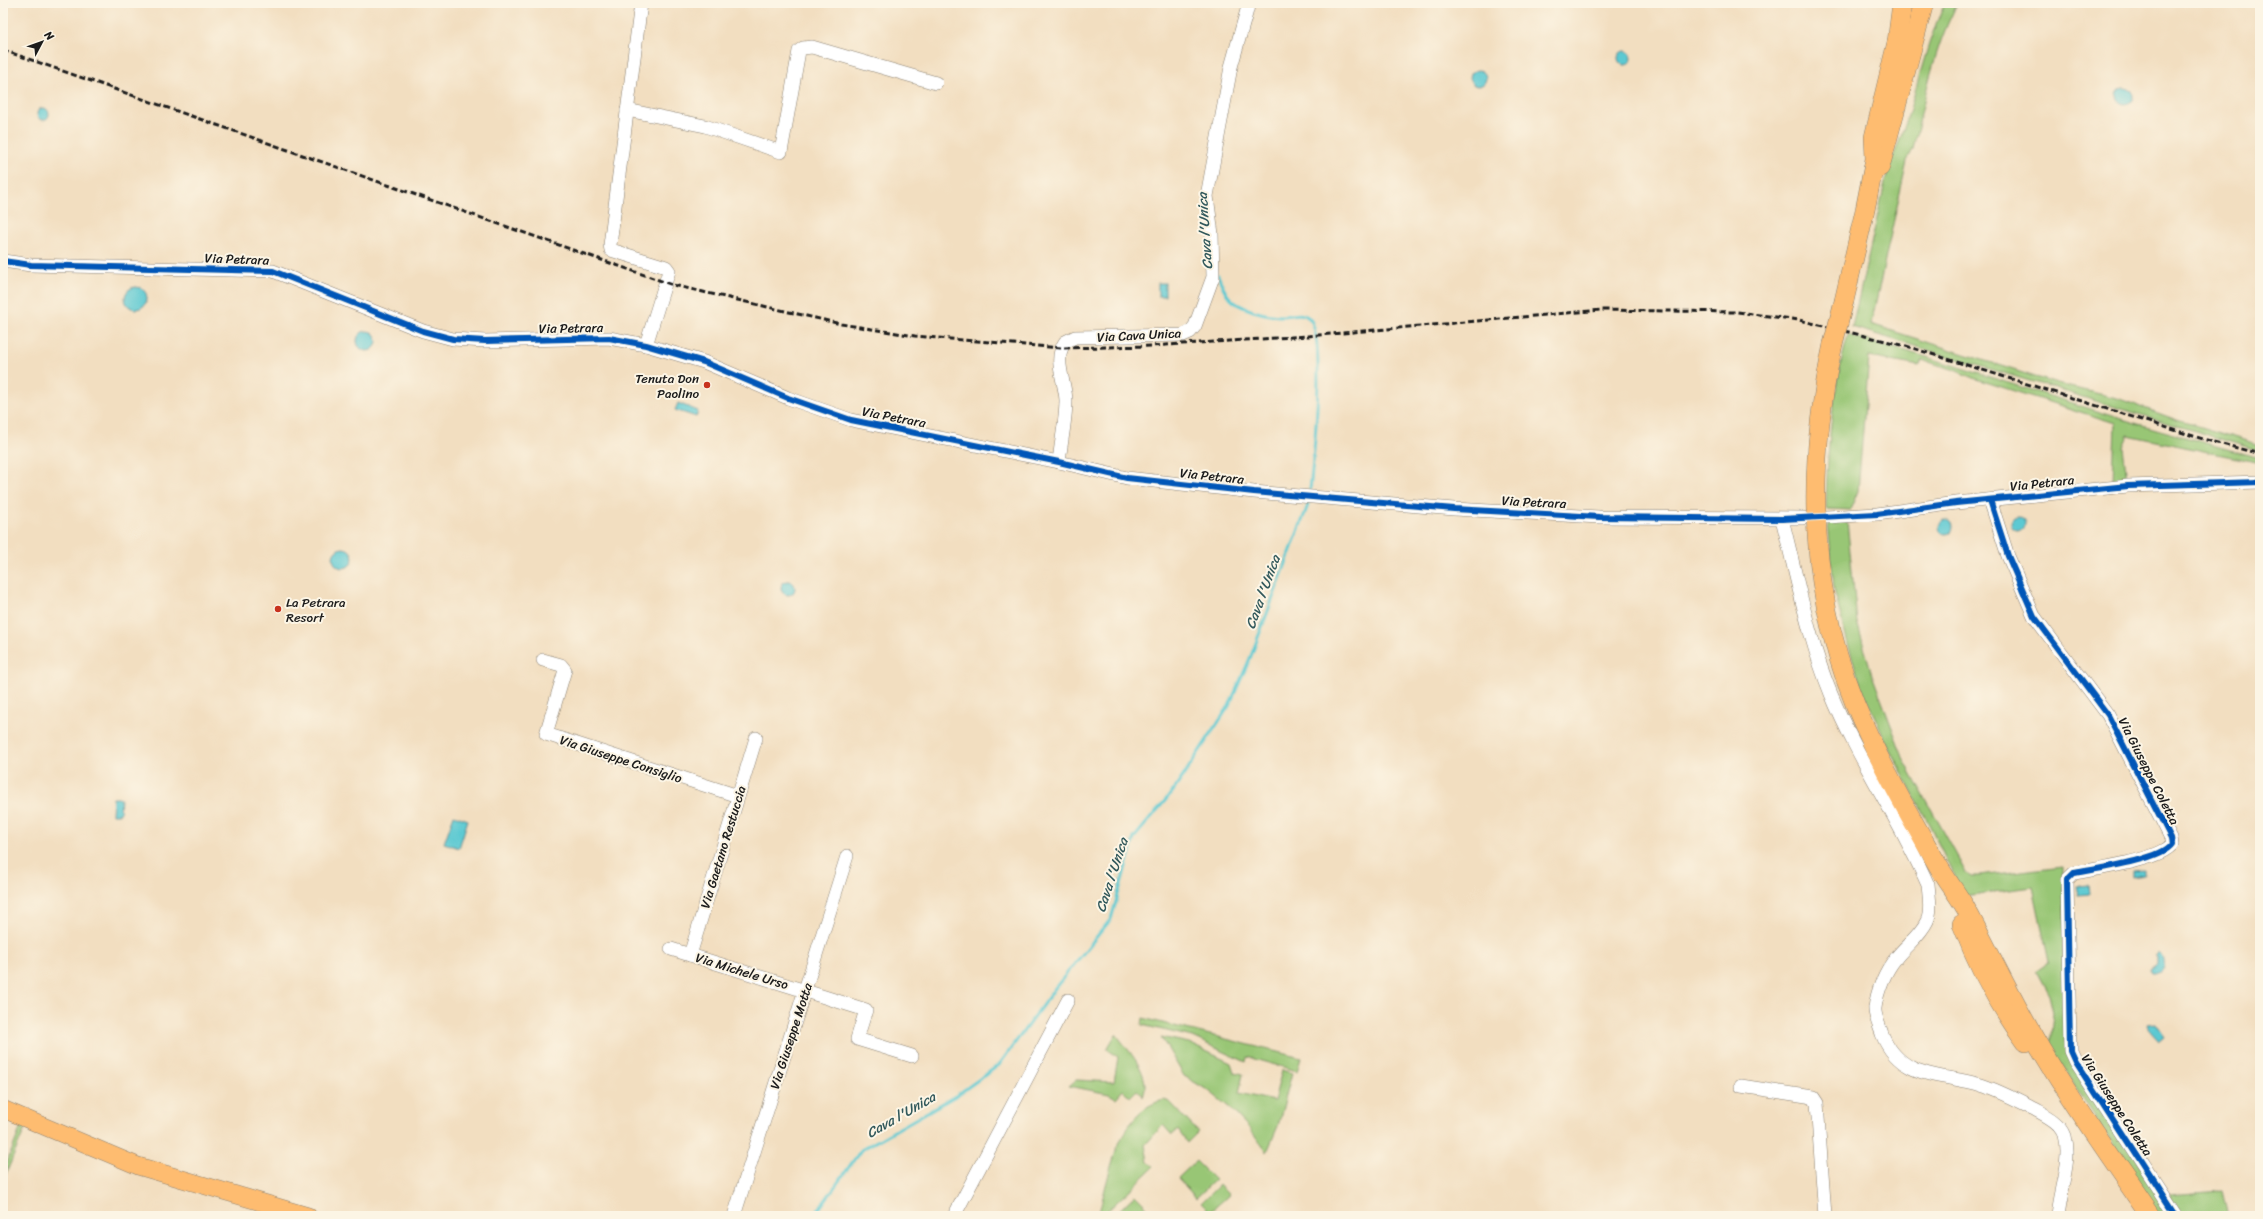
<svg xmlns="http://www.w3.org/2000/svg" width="2263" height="1219" font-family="Sriracha,sans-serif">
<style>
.green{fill:#98c674;stroke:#5a7148}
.water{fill:#5cc9d2;stroke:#3c7277}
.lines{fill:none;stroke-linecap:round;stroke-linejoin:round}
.stream{stroke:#5cc9d2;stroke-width:3}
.minor-casing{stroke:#877d6e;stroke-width:14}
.major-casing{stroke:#877d6e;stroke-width:18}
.highway-casing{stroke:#877d6e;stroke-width:20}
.minor{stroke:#fff;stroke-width:13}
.major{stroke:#febc70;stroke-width:17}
.highway{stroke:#febc70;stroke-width:19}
.rail{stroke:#1c1c1c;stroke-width:3;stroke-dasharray:6 3;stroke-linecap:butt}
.highway-bridge-casing{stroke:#877d6e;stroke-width:20;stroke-linecap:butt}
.highway-bridge{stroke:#febc70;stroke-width:19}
.cycleway-casing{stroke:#fcf5e5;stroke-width:8}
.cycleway{stroke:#0057b8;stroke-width:6}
.poi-dot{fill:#c8321e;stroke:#fcf5e5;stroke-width:1.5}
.labels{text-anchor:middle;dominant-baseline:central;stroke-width:4;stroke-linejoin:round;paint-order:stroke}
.street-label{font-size:13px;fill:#1c1c1c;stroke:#fcf5e5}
.poi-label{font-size:13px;fill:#1c1c1c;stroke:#fcf5e5;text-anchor:end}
.water-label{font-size:14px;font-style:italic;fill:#32595c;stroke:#fcf5e5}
</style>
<rect width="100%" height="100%" fill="#fcf5e5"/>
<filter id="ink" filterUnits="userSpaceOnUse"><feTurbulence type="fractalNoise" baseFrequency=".025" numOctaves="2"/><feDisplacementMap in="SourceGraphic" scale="8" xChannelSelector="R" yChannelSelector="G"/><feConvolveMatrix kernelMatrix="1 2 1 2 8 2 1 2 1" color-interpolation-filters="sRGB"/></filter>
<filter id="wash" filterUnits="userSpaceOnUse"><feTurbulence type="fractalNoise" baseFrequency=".012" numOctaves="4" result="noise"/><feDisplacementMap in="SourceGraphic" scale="16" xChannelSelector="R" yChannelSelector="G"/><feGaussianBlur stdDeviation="0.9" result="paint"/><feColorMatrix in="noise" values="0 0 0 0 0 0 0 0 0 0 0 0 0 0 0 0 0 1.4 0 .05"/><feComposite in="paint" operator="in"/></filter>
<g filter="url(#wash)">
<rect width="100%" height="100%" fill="#f2dec0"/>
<g class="green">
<path d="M1945,3H1958C1933,48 1925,99 1913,149L1907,161L1871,324L2057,384L2117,398L2177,420L2250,442L2260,445V451L1852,327L1889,166C1914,114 1920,55 1945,3Z"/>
<path d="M1848,335L1930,358L2135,423L2260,458V463L2128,435L2123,447L2127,480L2113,481L2115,423L1973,378L1952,369L1922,360L1919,366L1869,357L1858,491L1850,510L1826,509C1827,450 1832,393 1848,335Z"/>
<path d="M1847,521L1857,622L1871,672L1904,760L1966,872L1971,876H1979L2064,866L2065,1041L2172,1216H2159L2050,1047L2053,1012L2049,995L2036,971L2049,962L2033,887L1963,896L1932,830L1890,750L1862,689L1847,641L1834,589L1828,522Z"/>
<path d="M1143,1018L1301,1058L1297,1071L1247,1057L1246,1062L1192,1037L1142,1025Z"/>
<path d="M1116,1034C1129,1052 1152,1074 1143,1097L1137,1090L1130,1097L1123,1090L1116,1098L1109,1094L1069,1086L1076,1080L1114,1082L1118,1057L1107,1049Z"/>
<path d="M1161,1037L1189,1043L1231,1063L1234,1072L1243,1074L1239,1093L1274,1101L1282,1070L1292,1073L1278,1126L1267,1152L1250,1129L1230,1108L1209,1091L1184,1076Z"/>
<path d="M1164,1100L1170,1102L1198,1132L1187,1143L1178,1130L1172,1135L1163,1125L1145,1145L1148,1161L1154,1167L1102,1216L1098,1215C1110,1176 1117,1110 1164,1100Z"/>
<path d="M22,1124L26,1126L3,1181V1164L6,1165Z"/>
<path d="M1196,1161L1215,1180L1196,1198L1178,1178Z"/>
<path d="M1219,1185L1229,1195L1210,1212L1201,1203Z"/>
<path d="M2222,1191L2228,1216H2181L2168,1195Z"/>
<path d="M1135,1195L1147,1207L1137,1216H1113Z"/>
</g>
<g class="water">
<circle cx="1625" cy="58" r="7"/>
<circle cx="1478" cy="78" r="8"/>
<circle cx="2125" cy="96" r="8"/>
<circle cx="43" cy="114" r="6"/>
<rect x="1158" y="283" width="7" height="13"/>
<circle cx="136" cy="298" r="11"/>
<circle cx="367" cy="341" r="10"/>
<path d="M678,403L698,411L696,417L675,410Z"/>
<circle cx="2018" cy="524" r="7"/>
<circle cx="1946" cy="527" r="7"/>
<circle cx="343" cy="558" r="10"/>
<circle cx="788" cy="588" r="7"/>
<path d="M113,798H121L120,814H112Z"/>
<path d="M454,815L468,820L459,848L444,843Z"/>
<path d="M2144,870V875L2133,877V871Z"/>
<path d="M2089,885L2090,894L2078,895L2076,886Z"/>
<path d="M2159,954C2168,962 2162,974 2152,973L2149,969L2156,964V956Z"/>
<path d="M2156,1023L2165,1036L2159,1041L2150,1031L2148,1024Z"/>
</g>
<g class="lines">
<g class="stream">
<path d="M1218,275C1221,283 1224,291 1229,297C1238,309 1268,316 1282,316C1292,316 1301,311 1309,318C1327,335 1313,463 1310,490"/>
<path d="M814,1216L861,1150L957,1095L999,1065L1055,988L1111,919L1134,838L1174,790L1229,706L1251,656L1308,505"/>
</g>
</g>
</g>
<g filter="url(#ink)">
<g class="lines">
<g class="minor-casing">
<g id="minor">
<path d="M641,3L610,245L611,250L666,267L669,271L646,345"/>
<path d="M627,110L705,126L781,152L799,51L803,48L812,47L936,83"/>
<path d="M3,261L31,265L273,271L423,331L453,339L485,341L609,338L646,345L704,362L788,398L851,420L1059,462L1127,478L1254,492L1454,509L1599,517L1803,518"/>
<path d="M1059,462C1061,442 1066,420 1066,400C1065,381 1053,359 1065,342L1075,337L1183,335L1190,332L1195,326L1213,277L1212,234L1207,196L1231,67L1249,3"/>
<path d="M1990,500L2008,556L2034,616L2108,715L2171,838L2172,844C2161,860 2095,869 2074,873L2067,880L2070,1050L2075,1061L2175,1216"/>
<path d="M1827,517L1877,514L1956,503L2128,486L2260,482"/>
<path d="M1782,519C1797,577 1808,638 1831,694C1858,760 1900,820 1928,885C1929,897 1932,911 1927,921C1920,936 1906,945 1896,958C1885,971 1877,991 1875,1008C1874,1015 1880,1027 1882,1034C1901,1081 1942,1073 1981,1085C2000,1091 2018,1101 2036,1110C2047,1116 2061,1123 2065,1135C2072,1161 2059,1190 2057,1216"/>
<path d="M543,660L561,665L565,670L546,734L738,796"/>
<path d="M671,949L866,1010L857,1039L912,1056"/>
<path d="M690,955L756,738"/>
<path d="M1741,1086L1813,1097L1817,1103L1825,1216"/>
<path d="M734,1216L847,856"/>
<path d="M954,1216L1068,1000"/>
</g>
</g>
<g class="major-casing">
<path id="major" d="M3,1109L138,1166L308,1216"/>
</g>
<g class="highway-casing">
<g id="highway">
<path d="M1880,167L1924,3"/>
<path d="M1844,301L1865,210L1875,159L1874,137L1897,42L1902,3"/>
<path d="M1833,344C1807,464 1808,588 1855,704C1877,758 1907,811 1936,862C1945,878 1956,892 1965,907C1992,956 2015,1008 2045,1056C2078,1111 2116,1163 2152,1216"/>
<path d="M1962,924C1978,966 1999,1006 2026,1042"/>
</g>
</g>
<use href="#minor" class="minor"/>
<use href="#major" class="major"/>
<use href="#highway" class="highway"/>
<path class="rail" d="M3,50L673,285L841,324L915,336L1061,348L1151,346L1308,336L1601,310L1737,312L1799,320L1906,346L2203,439L2260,454"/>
<g class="highway-bridge-casing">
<path id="highway-bridge" d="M1833,344L1844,301"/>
</g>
<use href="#highway-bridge" class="highway-bridge"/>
<g class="cycleway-casing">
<g id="cycleway">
<path d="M3,261L31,265L273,271L423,331L453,339L485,341L609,338L646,345L704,362L788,398L851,420L1059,462L1127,478L1254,492L1454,509L1599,517L1782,519L1877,514L1956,503L2128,486L2260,482"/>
<path d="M1990,500L2008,556L2034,616L2108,715L2171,838L2172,844C2161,860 2095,869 2074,873L2067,880L2070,1050L2075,1061L2175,1216"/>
</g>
</g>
<use href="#cycleway" class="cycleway"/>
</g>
</g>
<g class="poi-dot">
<circle cx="707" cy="385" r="4"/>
<circle cx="278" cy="609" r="4"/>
</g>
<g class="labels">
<g class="street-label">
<text transform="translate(237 259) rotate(2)">Via Petrara</text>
<text transform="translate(571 328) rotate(-1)">Via Petrara</text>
<text transform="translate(1139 335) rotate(-3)">Via Cava Unica</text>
<text transform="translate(894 417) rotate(11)">Via Petrara</text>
<text transform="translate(1212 476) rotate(6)">Via Petrara</text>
<text transform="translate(2042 483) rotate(-6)">Via Petrara</text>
<text transform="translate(1534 502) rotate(3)">Via Petrara</text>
<text transform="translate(621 759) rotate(18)">Via Giuseppe Consiglio</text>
<text transform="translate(2149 771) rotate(63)">Via Giuseppe Coletta</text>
<text transform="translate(723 847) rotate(-73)">Via Gaetano Restuccia</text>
<text transform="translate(742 971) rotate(17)">Via Michele Urso</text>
<text transform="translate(791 1036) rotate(-72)">Via Giuseppe Motta</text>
<text transform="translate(2117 1105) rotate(57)">Via Giuseppe Coletta</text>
</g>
<g class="poi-label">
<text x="699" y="378">Tenuta Don<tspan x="699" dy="15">Paolino</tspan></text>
<text x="286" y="602" text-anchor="start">La Petrara<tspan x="286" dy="15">Resort</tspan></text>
</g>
<g class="water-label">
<text transform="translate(1205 231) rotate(-94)">Cava l'Unica</text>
<text transform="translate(1263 592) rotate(-70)">Cava l'Unica</text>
<text transform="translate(1112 875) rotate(-72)">Cava l'Unica</text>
<text transform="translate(901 1115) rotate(-30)">Cava l'Unica</text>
</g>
</g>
<rect width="2263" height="1219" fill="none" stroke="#fcf5e5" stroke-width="16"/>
<g transform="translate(42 42) rotate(49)" stroke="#fcf5e5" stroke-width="3" paint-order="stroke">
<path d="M0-3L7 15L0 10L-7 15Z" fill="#1c1c1c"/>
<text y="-6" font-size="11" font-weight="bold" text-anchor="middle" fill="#1c1c1c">N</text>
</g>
</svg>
